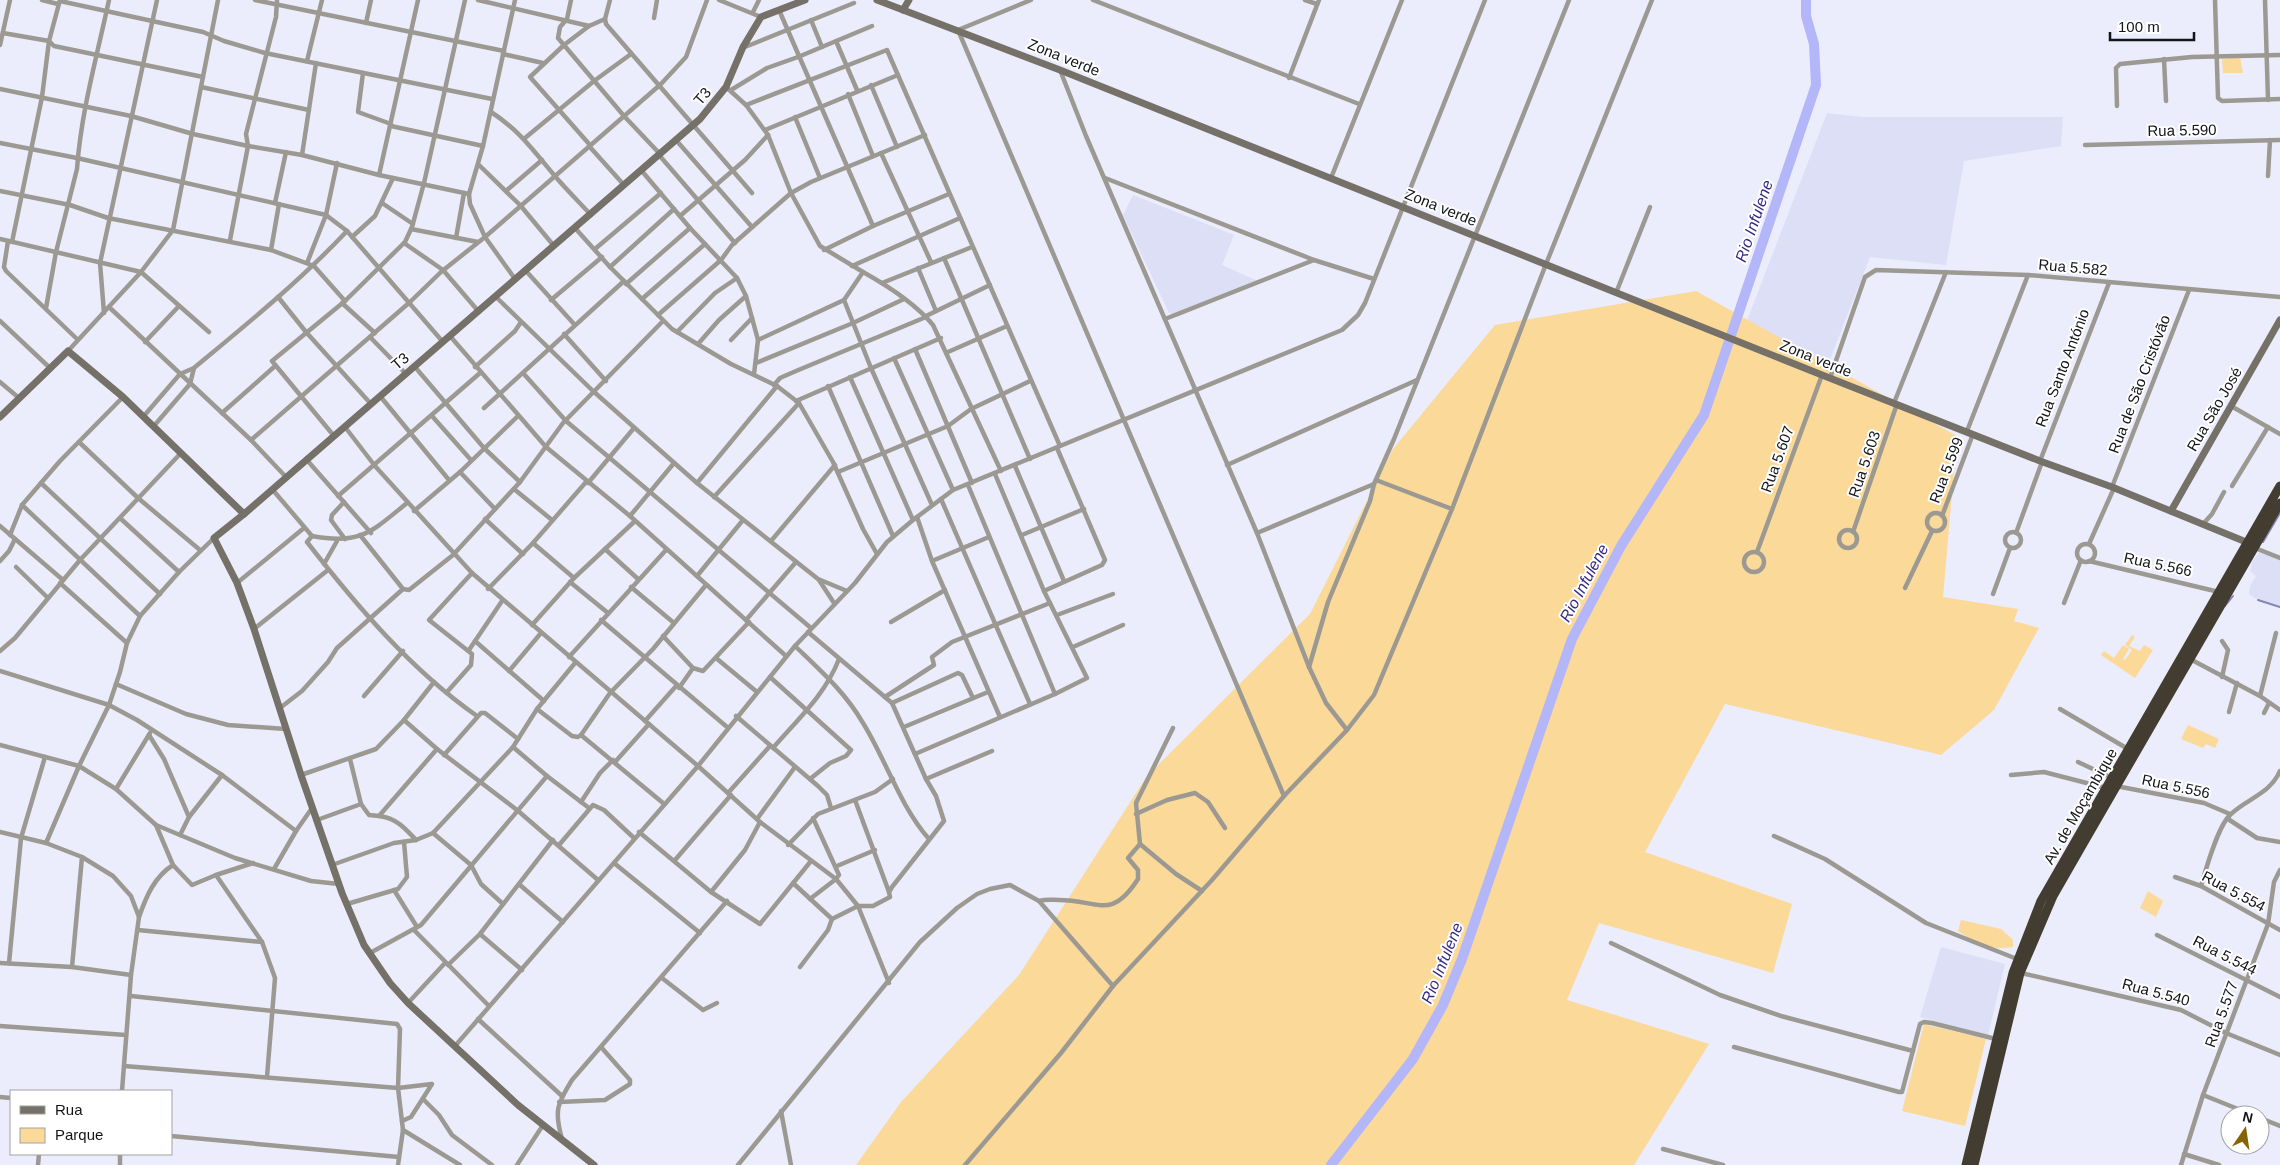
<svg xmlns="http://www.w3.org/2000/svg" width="2280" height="1165" font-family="Helvetica,sans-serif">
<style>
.built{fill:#dddff6}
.green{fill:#fbd999}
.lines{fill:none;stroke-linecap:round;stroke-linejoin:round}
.stream{stroke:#8385b6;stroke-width:2}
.river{stroke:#b3b6f9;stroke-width:10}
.street{stroke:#9c9993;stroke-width:4.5}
.secondary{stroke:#757168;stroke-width:7}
.highway{stroke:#433d31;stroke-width:9}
.labels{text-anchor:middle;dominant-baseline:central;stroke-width:4;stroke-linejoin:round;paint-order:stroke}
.street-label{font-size:15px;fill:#131419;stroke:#fff}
.water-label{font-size:16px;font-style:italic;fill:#362986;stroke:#fff}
</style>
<rect width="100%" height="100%" fill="#ebecfc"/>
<g class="built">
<path d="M1827,113L1863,117H2063L2061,146L1964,161L1946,265L1870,257L1826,370L1741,336Z"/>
<path d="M1133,195L1234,235L1222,265L1260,282L1178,317L1169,313L1123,215Z"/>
<path d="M2260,552L2280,560V607L2258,600L2249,594L2250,586L2256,576L2250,571L2252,562Z"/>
<path d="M1941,947L2005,964L1988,1035L1920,1017Z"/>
</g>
<g class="green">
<path d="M2240,57L2243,73H2223L2222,59Z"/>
<path d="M1696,291L1957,436L1943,597L2018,609L2014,621L2039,628L1994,710L1941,755L1725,704L1645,852L1792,904L1773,973L1599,923L1567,1000L1709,1044L1634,1165H856L901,1102L1019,975L1147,776L1310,614L1393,449L1495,325Z"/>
<path d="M2132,635L2135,637L2129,646L2140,651L2144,645L2153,650L2135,678L2101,655L2104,651L2114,658L2123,645L2129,649L2123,659L2125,660L2132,650L2125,645Z"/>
<path d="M2188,725L2219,739L2215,748L2206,744L2203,748L2181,739Z"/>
<path d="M2148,891L2163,901L2156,917L2140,908Z"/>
<path d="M1961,920L2001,929L2013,940V947C1992,951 1975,943 1958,931Z"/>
<path d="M1924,1024L1986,1039L1965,1126L1902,1111Z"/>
</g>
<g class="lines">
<g class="stream">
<path d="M2263,542L2280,513"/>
<path d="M2258,600L2280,607"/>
<path d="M2225,606L2233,596"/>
</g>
<path class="river" d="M1331,1165L1413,1059L1443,1005L1462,959L1572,639L1621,546L1704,415L1816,85L1814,44L1806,16V0"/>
<g class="street">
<path d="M42,0L58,4"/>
<path d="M255,0L504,51"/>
<path d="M478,0L589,26L605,19"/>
<path d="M515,0L483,146L469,194L470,204L485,237L515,279"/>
<path d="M571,0L567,19L560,27L558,38L624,116L660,154"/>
<path d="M610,0L605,19L606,24L752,193"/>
<path d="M719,0L761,17"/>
<path d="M1031,0L958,30L1284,796"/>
<path d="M1093,0L1359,104"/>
<path d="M1305,0L1317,4"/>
<path d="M2215,0L2218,98L2222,101L2280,99"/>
<path d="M2265,0L2268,100"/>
<path d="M60,1L203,32L224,41L265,53L492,99"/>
<path d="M779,10L873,226"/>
<path d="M753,12L759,0"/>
<path d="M654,18L657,0"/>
<path d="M811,20L822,47"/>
<path d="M366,23L371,0"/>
<path d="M589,26L564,45L530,77L590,145"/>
<path d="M3,33L49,41L54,46L203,77"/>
<path d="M836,41L857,90"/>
<path d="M0,45L10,0"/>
<path d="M745,47L854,3"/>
<path d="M503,54L543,63"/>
<path d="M2164,59L2166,101"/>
<path d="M307,61L322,0"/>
<path d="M1060,70L1086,136L1257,533L1309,667L1326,703L1347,730"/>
<path d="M363,73L358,112L391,124"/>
<path d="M1289,78L1319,0"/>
<path d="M871,85L897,147"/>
<path d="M201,87L309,110"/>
<path d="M726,87L746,105L768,135L791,193L820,246L863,272L844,300L871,368L932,505"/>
<path d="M0,89L131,116L193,134L248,146L302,155L379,175L469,194"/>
<path d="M731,90L767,68L798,57L872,26"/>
<path d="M848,94L873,156"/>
<path d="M746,105L887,50L1060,446"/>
<path d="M2117,106L2116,68L2120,64L2192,57L2280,55"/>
<path d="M491,112C519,130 533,150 554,175C565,188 578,201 591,215"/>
<path d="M795,117L820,178"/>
<path d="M391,126L483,146"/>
<path d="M765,130L898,75"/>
<path d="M525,138L594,81L631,54"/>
<path d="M676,140L752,227"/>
<path d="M0,143L77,158L326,215L347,231L443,342"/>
<path d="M2085,145L2280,140"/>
<path d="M589,146L624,185"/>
<path d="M881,153L931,262"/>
<path d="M302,155L316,63"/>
<path d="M659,155L735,243"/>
<path d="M479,165L520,205L554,246"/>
<path d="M641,170L690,228L737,278L746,296L758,340"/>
<path d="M379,175L418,0"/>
<path d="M2268,176L2270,140"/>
<path d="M1105,178L1314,260L1374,279"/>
<path d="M1331,178L1402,0"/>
<path d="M0,191L70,205L108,218L271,250L314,266L345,301"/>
<path d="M506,191L542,160"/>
<path d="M275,203L286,152"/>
<path d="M382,203L413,224"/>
<path d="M680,216L745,160L768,135"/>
<path d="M575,228L610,267L672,329L731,364L777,386L799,403L833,462L863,529L877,554"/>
<path d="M411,229L478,242"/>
<path d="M352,237L375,216L393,178"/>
<path d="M456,238L464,193"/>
<path d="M0,239L141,272L209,332"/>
<path d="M230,240L248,146L246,134L276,17L277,0"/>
<path d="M8,241L4,267L6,271L77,339"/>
<path d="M12,242L42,97L49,41L60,0"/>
<path d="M404,243L443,270L479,312"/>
<path d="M595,249L661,193"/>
<path d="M271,250L279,204"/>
<path d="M824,250L873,226L949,194"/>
<path d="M944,258L1030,459"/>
<path d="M307,263L326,215L337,163"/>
<path d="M852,266L960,218"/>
<path d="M610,267L674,209"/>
<path d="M918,268L936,311"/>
<path d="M526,271L574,324"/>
<path d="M863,272C888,286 915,303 933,325L1001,471"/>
<path d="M882,283L972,247"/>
<path d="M626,284L690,228"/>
<path d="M1616,293L1650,207"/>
<path d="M278,297L306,332L371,404"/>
<path d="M496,297L593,391L697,483L818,579L847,591"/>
<path d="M642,299L705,244"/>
<path d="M551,300L602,257"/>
<path d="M342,303L375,333"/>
<path d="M109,307L251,440L286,477"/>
<path d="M46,308L56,252L77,169C81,112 97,56 109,0"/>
<path d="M104,313L100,263L157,0"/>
<path d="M658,315L721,260L732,245L791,193L811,182L925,135"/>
<path d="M926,316L990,285"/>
<path d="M1165,319L1314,260"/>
<path d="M0,321L50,368"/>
<path d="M677,332L715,293L737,278"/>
<path d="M564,334L606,381"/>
<path d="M450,336L546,447L630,516L786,656"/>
<path d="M370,337L406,374"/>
<path d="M731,340L752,318"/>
<path d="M145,342L179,306"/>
<path d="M698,344L719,320L746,296"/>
<path d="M915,349L972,483"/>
<path d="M68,351L141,272L173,230L218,0"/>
<path d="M948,352L1007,326"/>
<path d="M894,358L953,490"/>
<path d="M756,363L853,323L904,299"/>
<path d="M415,367L484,448L520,482"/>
<path d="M475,367L515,331L521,322"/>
<path d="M523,373L566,421L811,628"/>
<path d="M754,374L758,340L844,300"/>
<path d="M850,377L913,520"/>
<path d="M1830,378L1865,277L1876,270L2028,275L2280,297"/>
<path d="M0,382L19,398"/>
<path d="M774,385L780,378L796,371L926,317"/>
<path d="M828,386L893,536"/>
<path d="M380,396L449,480"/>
<path d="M796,401L941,338"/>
<path d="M1894,403L1946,272"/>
<path d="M2231,406L2280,434"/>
<path d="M484,408L624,281"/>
<path d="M222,413L274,367"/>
<path d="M432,416L471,460"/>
<path d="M143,417L180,374L194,368C247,324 300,281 347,231"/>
<path d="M153,427L190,384L194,368"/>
<path d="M345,427L375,466L472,573L698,766L760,822L836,879L810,899"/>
<path d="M1967,431L2028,275"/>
<path d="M334,436L272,361L345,301L405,242L412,227L424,183L465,0"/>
<path d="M251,440L410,302L441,272L485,237L661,84L686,57L707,0"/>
<path d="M79,442L138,498L200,550"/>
<path d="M306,459L371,533"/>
<path d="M2040,461L2109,283"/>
<path d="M1227,465L1417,380"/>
<path d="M1015,466L1064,581"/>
<path d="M460,472L495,509"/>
<path d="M838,472L948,426L971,409L1030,381"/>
<path d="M1376,480L1452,509"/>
<path d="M41,483L160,594"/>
<path d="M588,483L634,428"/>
<path d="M697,483L777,386"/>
<path d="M968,485L1055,694"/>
<path d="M2232,486L2268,427"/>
<path d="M2112,487L2189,290"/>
<path d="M272,489L312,536L307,542C356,605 411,670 477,716"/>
<path d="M514,489L552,520"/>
<path d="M338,496L480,373"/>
<path d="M714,497L799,403"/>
<path d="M941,499L1030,704"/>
<path d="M344,502L332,515L331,520L345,539"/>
<path d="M22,505L140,616"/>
<path d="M414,511L460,472L518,416"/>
<circle cx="1936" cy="522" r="9"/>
<path d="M630,516L674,463"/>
<path d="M1942,516L1973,434"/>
<path d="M917,517L932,561L1000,717"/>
<path d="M120,518L179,572"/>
<path d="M485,519L523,554"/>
<path d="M2203,524L2212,514L2224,492"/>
<path d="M0,526L63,580"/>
<circle cx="1848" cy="539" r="9"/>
<circle cx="2013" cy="540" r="8"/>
<path d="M1853,532L1897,404"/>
<path d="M1257,533L1374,484"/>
<path d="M2016,533L2042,462"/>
<path d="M10,535L22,505L60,461L123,397"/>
<path d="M360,535L403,589L409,590L453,555L520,482L563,423L663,321"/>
<path d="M1022,535L1084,509"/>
<path d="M312,536C361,545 371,532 407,503"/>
<path d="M771,541L835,465"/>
<path d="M533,543L574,578"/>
<path d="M2089,544L2114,488"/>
<circle cx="2086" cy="553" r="9"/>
<path d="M2255,548L2280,558"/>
<path d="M605,549L638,579"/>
<circle cx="1754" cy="562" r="10"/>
<path d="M1757,552L1822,375"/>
<path d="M0,561L9,551L15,539"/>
<path d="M932,561L989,537"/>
<path d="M2089,561L2219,592"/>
<path d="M324,564L337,541"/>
<path d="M16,567L48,598"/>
<path d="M697,576L743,520"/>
<path d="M819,580L834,603"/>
<path d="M570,582L608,613"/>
<path d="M60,583L127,643"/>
<path d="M237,583L304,528"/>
<path d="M631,587L674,623"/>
<path d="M1905,588L1932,531"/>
<path d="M488,589L533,543L586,482"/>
<path d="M1044,591L1102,565L1105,560L1057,448"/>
<path d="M1993,594L2010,548"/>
<path d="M2064,603L2081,560"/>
<path d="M1057,615L1113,594"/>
<path d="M601,620L727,727"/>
<path d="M746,620L796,562"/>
<path d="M891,622L945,590"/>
<path d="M532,625L574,578L635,521"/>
<path d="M254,629L328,570"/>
<path d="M663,636L693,668L703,671L749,622"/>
<path d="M475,641L544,701"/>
<path d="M2222,641L2228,650L2222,677"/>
<path d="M795,646C820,670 845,692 863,723C886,760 900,806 929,839"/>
<path d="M1073,647L1123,625"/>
<path d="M469,650L502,601"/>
<path d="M0,651L15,638L80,560L180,454"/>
<path d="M569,657L666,550"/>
<path d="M716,658L757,692"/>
<path d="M2190,659L2260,696L2280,710"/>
<path d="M1309,667L1328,602L1370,501L1374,484L1394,439L1569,0"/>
<path d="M0,671L109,705L137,720L222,775L296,831"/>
<path d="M509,671L541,633"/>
<path d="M770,677L851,750L846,756L830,763L810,779"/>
<path d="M116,684L186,714L228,725L286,729"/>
<path d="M679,688L693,668"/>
<path d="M447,692L471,665L472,654L429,620L472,573"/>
<path d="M364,696L403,651"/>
<path d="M2260,696L2276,633"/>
<path d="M885,697L934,665L932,657L952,642L1050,603"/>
<path d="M892,703L958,673L962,675L973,698"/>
<path d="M280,708L302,691L328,662L337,648L403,589"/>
<path d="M537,709L572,736L578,737L581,735"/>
<path d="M2060,709L2128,749"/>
<path d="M2229,712L2237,683"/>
<path d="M2264,713L2269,703"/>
<path d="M736,716L818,786L827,795L831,808"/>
<path d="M404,720L437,749L517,810L598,880"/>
<path d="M645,721L677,685"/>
<path d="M904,727L988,692"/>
<path d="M1173,728L1136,803L1140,844L1176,874L1202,891"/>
<path d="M149,735L164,759L189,817L180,835"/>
<path d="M0,745L79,766L116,789L156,825L235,858L311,881L339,884"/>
<path d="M513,747L547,776L589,808"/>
<path d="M773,748C798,719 825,695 839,659"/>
<path d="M915,754L1055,694L1087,678L1044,591L995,474"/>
<path d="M444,755L481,713H485L518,739"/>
<path d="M350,759L361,804"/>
<path d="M615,762L649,724"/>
<path d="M2078,762L2112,778"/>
<path d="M301,775L376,749L404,720L434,682"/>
<path d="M2011,775L2044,772L2106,788"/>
<path d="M926,779L992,751"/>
<path d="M2116,786L2204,803L2230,814"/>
<path d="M116,789L150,733"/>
<path d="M728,793L770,746"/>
<path d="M855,800L889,892"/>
<path d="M581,802L600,773L613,760"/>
<path d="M663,803L581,735L610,693L653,649L706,585"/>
<path d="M1136,814L1167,800L1195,793L1208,802L1225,828"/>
<path d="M189,817L222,775"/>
<path d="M813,818L839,875L836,879L858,906L889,983"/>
<path d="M757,819L795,767"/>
<path d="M2228,819L2257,838L2280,842"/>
<path d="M317,820L361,804L369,815L379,816"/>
<path d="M156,825L173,865"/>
<path d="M0,832L46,843L82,857L113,876L131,896L139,917L131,975L122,1091"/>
<path d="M639,832L711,892L760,924L811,861"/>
<path d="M433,833L471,865L481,884L503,904"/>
<path d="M1774,836L1825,859L1926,923L2017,959"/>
<path d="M416,840C405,828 396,818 379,816L437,749"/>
<path d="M46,843L79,766L109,705L120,672L127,643L140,616L179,572L214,538"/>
<path d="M559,845L593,805L604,810L634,838"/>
<path d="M788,845L818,814L875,792L893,779"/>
<path d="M675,860L731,795"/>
<path d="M614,863L700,933"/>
<path d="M332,865L394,843L416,840L433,833L513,747L537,709L575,663"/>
<path d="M837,866L875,850"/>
<path d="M274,869L296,831L312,808"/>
<path d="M216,875L253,863"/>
<path d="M2175,877L2201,886L2280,930"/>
<path d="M793,883L832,919"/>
<path d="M520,885L563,922"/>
<path d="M2201,886C2206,869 2218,825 2231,814C2248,798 2270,794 2280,771"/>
<path d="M394,890L417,927"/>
<path d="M711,892L745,850L760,822"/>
<path d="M1039,901C1046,899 1052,900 1059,900C1098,900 1111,921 1138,879V870L1128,858L1140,844"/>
<path d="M347,904L398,889L407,877L404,842"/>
<path d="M139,917C146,897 154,877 173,865L192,885L216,875L262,942L275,978L267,1077"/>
<path d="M138,930L262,942"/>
<path d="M414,930L489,1006"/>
<path d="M480,934L522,970"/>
<path d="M2157,935L2280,997"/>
<path d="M1611,943L1720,995L1781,1016L1913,1051"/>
<path d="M370,953L421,925L547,776"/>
<path d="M0,963L72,967L131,975"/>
<path d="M9,963L21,838L45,757"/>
<path d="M448,965L480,934L553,840"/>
<path d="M72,967L82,857"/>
<path d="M800,967L828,930L832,919L858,906H873L890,897L889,892L892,887L944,821L936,796L926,779L892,703L808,632"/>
<path d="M2021,973L2181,1010L2226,1033L2280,1055"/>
<path d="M662,978L703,1010L717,1003"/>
<path d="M131,996L397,1024L400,1029L398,1088L432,1084L411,1117L402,1121"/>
<path d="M408,1003L445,963"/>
<path d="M478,1019L562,1096"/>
<path d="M0,1026L126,1035"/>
<path d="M455,1046L698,766L795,646L855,583L887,542L913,520L953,490L1342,330L1358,315L1365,303L1485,0"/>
<path d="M1734,1047L1899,1092H1902L1920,1024L1924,1022L1932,1023L1996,1039"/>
<path d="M124,1066L398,1088L403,1130L398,1165"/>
<path d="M2203,1095L2253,1115"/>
<path d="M0,1097L11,1098"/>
<path d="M423,1099L439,1115L452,1135L492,1165"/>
<path d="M559,1102L605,1100L630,1084V1080L601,1047"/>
<path d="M781,1111L791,1165"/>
<path d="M2260,1118L2280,1126"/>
<path d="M403,1130L460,1165"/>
<path d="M171,1136L399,1157"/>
<path d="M562,1139C554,1111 557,1104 572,1080L727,901"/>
<path d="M1663,1149L1723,1165"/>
<path d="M2184,1154L2219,1165"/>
<path d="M38,1165L39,1154"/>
<path d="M120,1165V1154"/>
<path d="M517,1165L543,1125"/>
<path d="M738,1165L920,942L957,908L977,894L990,889L1010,885L1039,901L1113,986"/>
<path d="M965,1165L1061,1053L1113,986L1212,880L1284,796L1347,730L1374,695L1452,509L1546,264L1652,0"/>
<path d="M2181,1165L2203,1095L2268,924L2274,882L2280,870"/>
</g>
<g class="secondary">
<path d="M877,0L1060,70L1822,375L2040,461L2112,487L2251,544"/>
<path d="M903,10L909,0"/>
<path d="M0,417L68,351L123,397L244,514L700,119L726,87L743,47L761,17L805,0"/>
<path d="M2171,511L2280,320"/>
<path d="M244,514L214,538L237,583L254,629L301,775L342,893L364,945L390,983L408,1003L518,1105L594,1165"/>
</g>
<g class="highway">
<path d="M1966,1165L2013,973L2041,901L2280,486"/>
<path d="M1974,1165L2020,973L2053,896L2084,842L2280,503"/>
</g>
</g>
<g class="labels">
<g class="street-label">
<text transform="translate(1064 57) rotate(22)">Zona verde</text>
<text transform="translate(702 96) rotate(-49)">T3</text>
<text transform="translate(2182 130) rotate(-1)">Rua 5.590</text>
<text transform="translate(1441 207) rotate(22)">Zona verde</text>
<text transform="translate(2073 267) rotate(5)">Rua 5.582</text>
<text transform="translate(1816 358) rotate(22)">Zona verde</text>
<text transform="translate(400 361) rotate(-40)">T3</text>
<text transform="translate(2062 368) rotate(-69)">Rua Santo António</text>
<text transform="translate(2139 384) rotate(-69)">Rua de São Cristóvão</text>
<text transform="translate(2214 409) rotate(-60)">Rua São José</text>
<text transform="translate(1777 459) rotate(-70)">Rua 5.607</text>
<text transform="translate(1864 464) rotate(-71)">Rua 5.603</text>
<text transform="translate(1946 470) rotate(-69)">Rua 5.599</text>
<text transform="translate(2158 564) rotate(12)">Rua 5.566</text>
<text transform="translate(2176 786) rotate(12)">Rua 5.556</text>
<text transform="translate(2080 806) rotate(-60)">Av. de Moçambique</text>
<text transform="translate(2234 891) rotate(28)">Rua 5.554</text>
<text transform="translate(2225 955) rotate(27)">Rua 5.544</text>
<text transform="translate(2156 992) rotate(15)">Rua 5.540</text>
<text transform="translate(2221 1014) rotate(-70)">Rua 5.577</text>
</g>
<g class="water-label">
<text transform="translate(1754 221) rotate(-71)">Rio Infulene</text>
<text transform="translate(1584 583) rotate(-62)">Rio Infulene</text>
<text transform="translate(1442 963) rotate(-68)">Rio Infulene</text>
</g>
</g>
<rect x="10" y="1090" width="162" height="65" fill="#ffffff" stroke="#a1a1a3"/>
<rect x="20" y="1106" width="25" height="8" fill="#757168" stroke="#a1a1a3"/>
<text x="55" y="1115" font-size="15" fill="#131419">Rua</text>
<rect x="20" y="1128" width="25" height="15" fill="#fbd999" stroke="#a1a1a3"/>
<text x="55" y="1140" font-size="15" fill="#131419">Parque</text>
<g transform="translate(2245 1130) rotate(13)"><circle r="24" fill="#ffffff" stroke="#a1a1a3"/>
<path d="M0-4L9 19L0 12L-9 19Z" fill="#886400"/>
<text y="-8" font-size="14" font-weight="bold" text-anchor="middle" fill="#131419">N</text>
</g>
<path d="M2110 32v8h84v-8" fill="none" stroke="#131419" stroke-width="2.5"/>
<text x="2118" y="32" font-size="15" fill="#131419" stroke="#ffffff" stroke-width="4" paint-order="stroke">100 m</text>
</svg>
